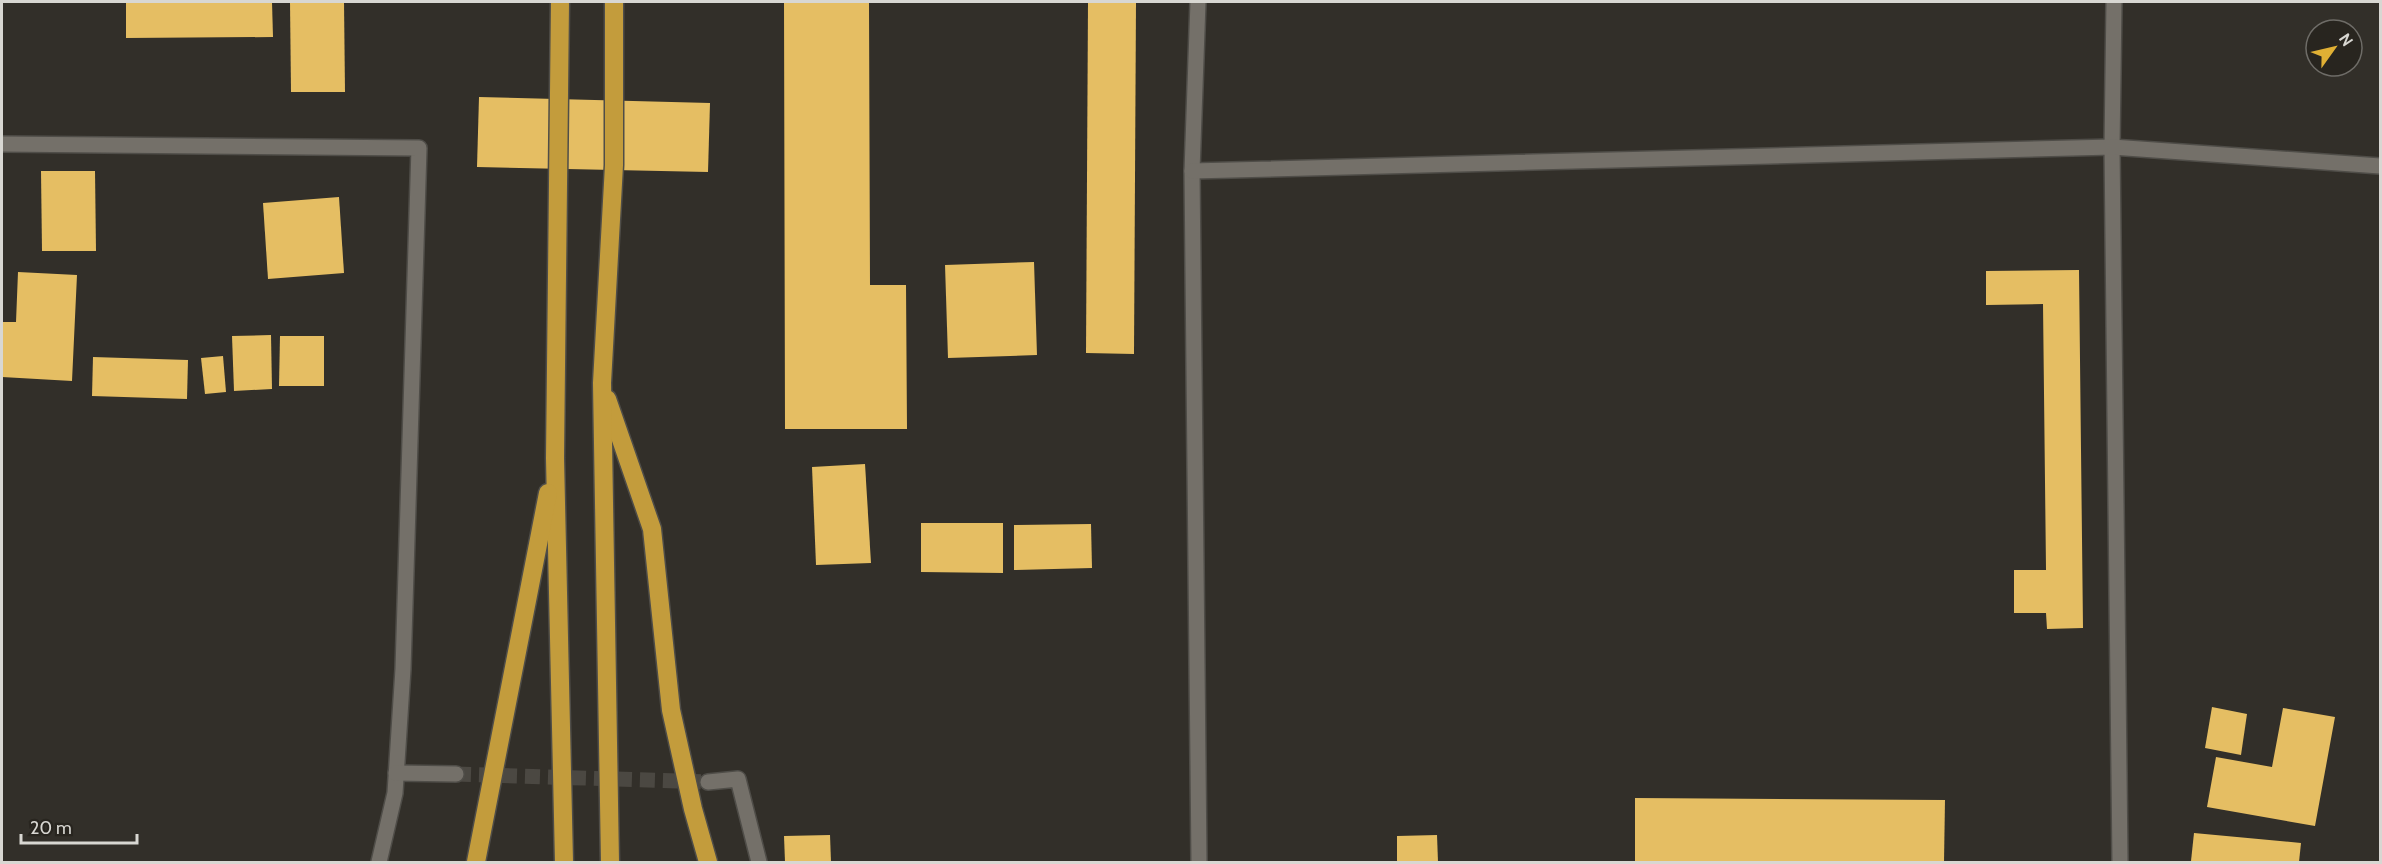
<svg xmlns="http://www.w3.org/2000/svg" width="2382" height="864" font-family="Cabin,sans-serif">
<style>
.building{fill:#e5be63}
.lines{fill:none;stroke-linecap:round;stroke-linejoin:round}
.street-tunnel{stroke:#4b4842;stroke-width:15;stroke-dasharray:15 8;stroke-linecap:butt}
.street-casing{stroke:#4f4d48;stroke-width:18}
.highway-casing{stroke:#4f4d48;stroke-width:21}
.street{stroke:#747069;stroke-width:15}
.highway{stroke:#c39c3c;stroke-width:18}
</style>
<rect width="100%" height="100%" fill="#322f29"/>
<g class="building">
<path d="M126,2H272L273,37L126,38Z"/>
<path d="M290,2H344L345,92H291Z"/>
<path d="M784,2H869L870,285H906L907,429H785Z"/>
<path d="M1088,2H1136L1134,354L1086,353Z"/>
<path d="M479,97L710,103L708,172L477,167Z"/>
<path d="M41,171H95L96,251H42Z"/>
<path d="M339,197L344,273L268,279L263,203Z"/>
<path d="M1034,262L1037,355L948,358L945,265Z"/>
<path d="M2079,270L2083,628L2047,629L2046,613H2014V570H2046L2043,304L1986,305V271Z"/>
<path d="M18,272L77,275L72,381L2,377V322H16Z"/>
<path d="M271,335L272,389L234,391L232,336Z"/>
<path d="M280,336H324V386H279Z"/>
<path d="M223,356L226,392L205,394L201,358Z"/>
<path d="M93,357L188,360L187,399L92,396Z"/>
<path d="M865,464L871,563L816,565L812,467Z"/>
<path d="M921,523H1003V573L921,572Z"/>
<path d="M1091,524L1092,568L1014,570V525Z"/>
<path d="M2212,707L2247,714L2241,755L2205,748Z"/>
<path d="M2283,708L2335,717L2315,826L2207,807L2216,757L2272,767Z"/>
<path d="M1635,798L1945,800L1944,862H1635Z"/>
<path d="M2194,833L2301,843L2299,862L2191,861Z"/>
<path d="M830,835L831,862H785L784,836Z"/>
<path d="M1437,835L1438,862H1397V836Z"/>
</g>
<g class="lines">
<path class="street-tunnel" d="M456,774L708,782"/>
<g class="street-casing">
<g id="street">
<path d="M1198,2L1192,171L1199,862"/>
<path d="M2114,2L2112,147L2120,862"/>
<path d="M2,144L419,148L403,669L395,793L379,862"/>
<path d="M1192,171L2112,147L2380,166"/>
<path d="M396,773L456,774"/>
<path d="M708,782L738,779L759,862"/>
</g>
</g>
<g class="highway-casing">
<g id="highway">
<path d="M560,2L555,458L564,862"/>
<path d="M607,399L652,529L671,710L693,809L708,862"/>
<path d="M476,862L548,493"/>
<path d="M610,862L602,383L614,165V2"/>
</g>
</g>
<use href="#street" class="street"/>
<use href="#highway" class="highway"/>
</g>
<rect width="2382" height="864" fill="none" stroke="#d8d7d2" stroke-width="6"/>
<g transform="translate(2334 48) rotate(56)"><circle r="28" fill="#28251f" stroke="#6e6c67" stroke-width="1.5"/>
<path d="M0-4.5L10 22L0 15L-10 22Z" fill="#e0b034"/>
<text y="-9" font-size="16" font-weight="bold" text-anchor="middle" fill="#d8d7d2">N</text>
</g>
<path d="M21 834v9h116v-9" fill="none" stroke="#d8d7d2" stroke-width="3"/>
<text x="30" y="834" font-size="18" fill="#d8d7d2" stroke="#28251f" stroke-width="4.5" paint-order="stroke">20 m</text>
</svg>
